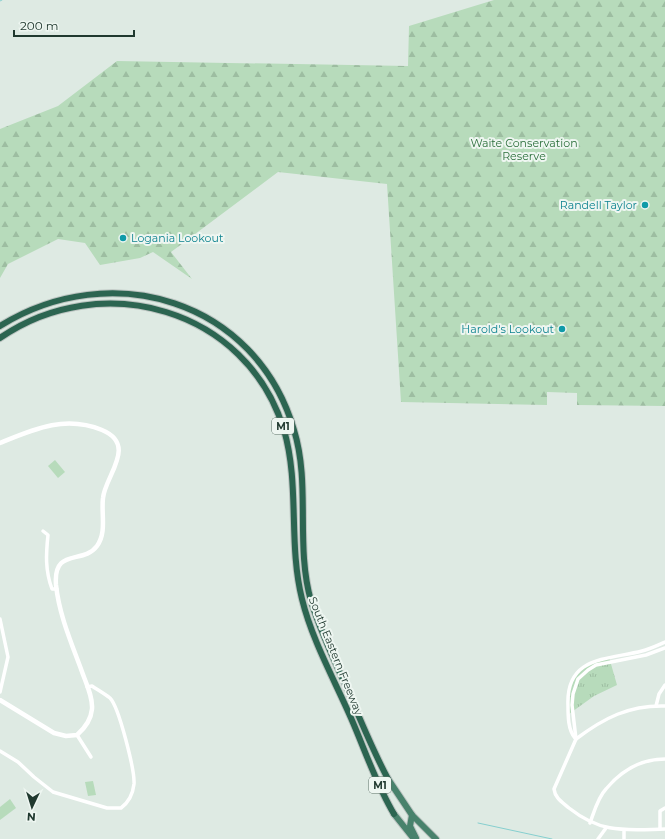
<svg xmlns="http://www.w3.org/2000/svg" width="665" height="839" font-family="Montserrat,sans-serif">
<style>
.grass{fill:url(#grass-tufts)}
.forest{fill:url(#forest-firs)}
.pitch{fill:#b7dbbb}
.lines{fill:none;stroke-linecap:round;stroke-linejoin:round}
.stream{stroke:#86cfcf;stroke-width:1}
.trunk-casing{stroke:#bcc4c1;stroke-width:8}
.motorway-casing{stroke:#bcc4c1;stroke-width:8}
.minor{stroke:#fff;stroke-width:3.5}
.tertiary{stroke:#fff;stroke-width:4.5}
.trunk{stroke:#48826c;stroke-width:6}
.motorway{stroke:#2c6551;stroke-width:6}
.culture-dot{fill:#0f9aa8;stroke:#eef6f1;stroke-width:1.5}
.labels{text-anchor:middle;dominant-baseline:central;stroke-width:4;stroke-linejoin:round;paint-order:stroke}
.shield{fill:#eef6f1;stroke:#5e7269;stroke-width:1}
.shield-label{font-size:10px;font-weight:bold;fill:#20392f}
.park-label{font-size:11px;fill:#2b6f3b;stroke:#eef6f1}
.culture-label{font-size:11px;fill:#0d838f;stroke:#eef6f1;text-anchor:end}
.street-label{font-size:11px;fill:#20392f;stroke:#eef6f1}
</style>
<defs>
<pattern id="grass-tufts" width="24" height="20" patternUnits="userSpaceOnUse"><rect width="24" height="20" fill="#b7dbbb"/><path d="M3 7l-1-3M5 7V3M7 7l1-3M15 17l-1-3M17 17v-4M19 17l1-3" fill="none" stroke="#9dbda1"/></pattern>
<pattern id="forest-firs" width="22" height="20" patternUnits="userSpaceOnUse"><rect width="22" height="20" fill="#b7dbbb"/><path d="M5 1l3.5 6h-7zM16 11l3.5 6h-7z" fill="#9dbda1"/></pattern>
</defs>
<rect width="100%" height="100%" fill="#deeae3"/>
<path class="grass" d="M609,657L617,685L594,696L569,714L570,685L583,667Z"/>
<path class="forest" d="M494,0H665V406L577,405V393L547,392V405L401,402L387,184L278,172L171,252L192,279L153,252L140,258L100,265L85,243L58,239L8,264L0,278V129L58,106L117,61L408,66L409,26Z"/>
<g class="pitch">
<path d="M55,460L65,472L58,478L48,466Z"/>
<path d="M93,781L96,795L88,796L85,782Z"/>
<path d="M10,799L16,808L0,820V807Z"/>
</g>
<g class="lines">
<g class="stream">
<path d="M0,1L2,0"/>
<path d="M478,823L552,839"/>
</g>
<g class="trunk-casing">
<g id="trunk">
<path d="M388,779L412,815L436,839"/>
<path d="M394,814L414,839"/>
<path d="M412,815L410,826L416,838"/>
</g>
</g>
<g class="motorway-casing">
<g id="motorway">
<path d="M0,326C111,257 256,300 294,430C311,485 295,545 311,601C320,630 333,658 346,686C359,717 372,749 388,779"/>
<path d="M0,338C101,268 247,308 284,430C300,485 288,543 302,599C312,640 334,679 351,718C365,750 376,784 394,814"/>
</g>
</g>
<g class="minor">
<path d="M43,531L48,535C46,554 45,570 52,589H57"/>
<path d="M0,619L8,657L0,692"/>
<path d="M665,648L646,655L596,665L588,670L578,679L573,694L572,705L576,739L554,789C555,798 562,802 569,808C602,834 625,830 665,829"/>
<path d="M656,706L659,694L665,685"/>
<path d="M77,735L91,757"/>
<path d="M575,738C568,730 568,716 568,705C566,656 607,660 642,651C650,649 658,645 665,642"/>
<path d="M576,739C604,718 629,705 665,706"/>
<path d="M0,751L18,762L34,777L53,792L107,808H121C129,802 133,793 134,784C135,771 119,707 110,698C105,694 98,690 92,686L87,687"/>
<path d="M590,823C594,812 598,797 606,789C621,771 641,759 665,759"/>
<path d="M660,829V811L665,808"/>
<path d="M624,830V839"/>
<path d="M598,839L606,828"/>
</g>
<path class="tertiary" d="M0,443C34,429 65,415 102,430C138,445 105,476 103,498C101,514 107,532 97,546C83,565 53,547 56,585C59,614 71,642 81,669C85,681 93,696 92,709C91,720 85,728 77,735L66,736L54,733L0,700"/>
<use href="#trunk" class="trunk"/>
<use href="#motorway" class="motorway"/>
</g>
<g class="culture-dot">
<circle cx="645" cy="205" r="4"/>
<circle cx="123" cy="238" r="4"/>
<circle cx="562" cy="329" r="4"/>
</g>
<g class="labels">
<g class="shield">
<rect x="272" y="418" width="22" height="16" rx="3"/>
<rect x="369" y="777" width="22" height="16" rx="3"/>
</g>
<g class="shield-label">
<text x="283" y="426">M1</text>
<text x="380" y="785">M1</text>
</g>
<g class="park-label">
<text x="524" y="143">Waite Conservation<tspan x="524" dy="13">Reserve</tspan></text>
</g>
<g class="culture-label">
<text x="637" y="205">Randell Taylor</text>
<text x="131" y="238" text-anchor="start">Logania Lookout</text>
<text x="554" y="329">Harold's Lookout</text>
</g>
<g class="street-label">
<text transform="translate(336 656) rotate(68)">South Eastern Freeway</text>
</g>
</g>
<g transform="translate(32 807) rotate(184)" stroke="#eef6f1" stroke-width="3" paint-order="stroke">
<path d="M0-3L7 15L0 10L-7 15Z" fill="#20392f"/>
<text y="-6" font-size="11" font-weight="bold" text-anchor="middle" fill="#20392f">N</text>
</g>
<path d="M14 30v6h120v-6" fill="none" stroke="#20392f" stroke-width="2"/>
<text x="20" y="30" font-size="12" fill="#20392f" stroke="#eef6f1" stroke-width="3" paint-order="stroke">200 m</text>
</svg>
